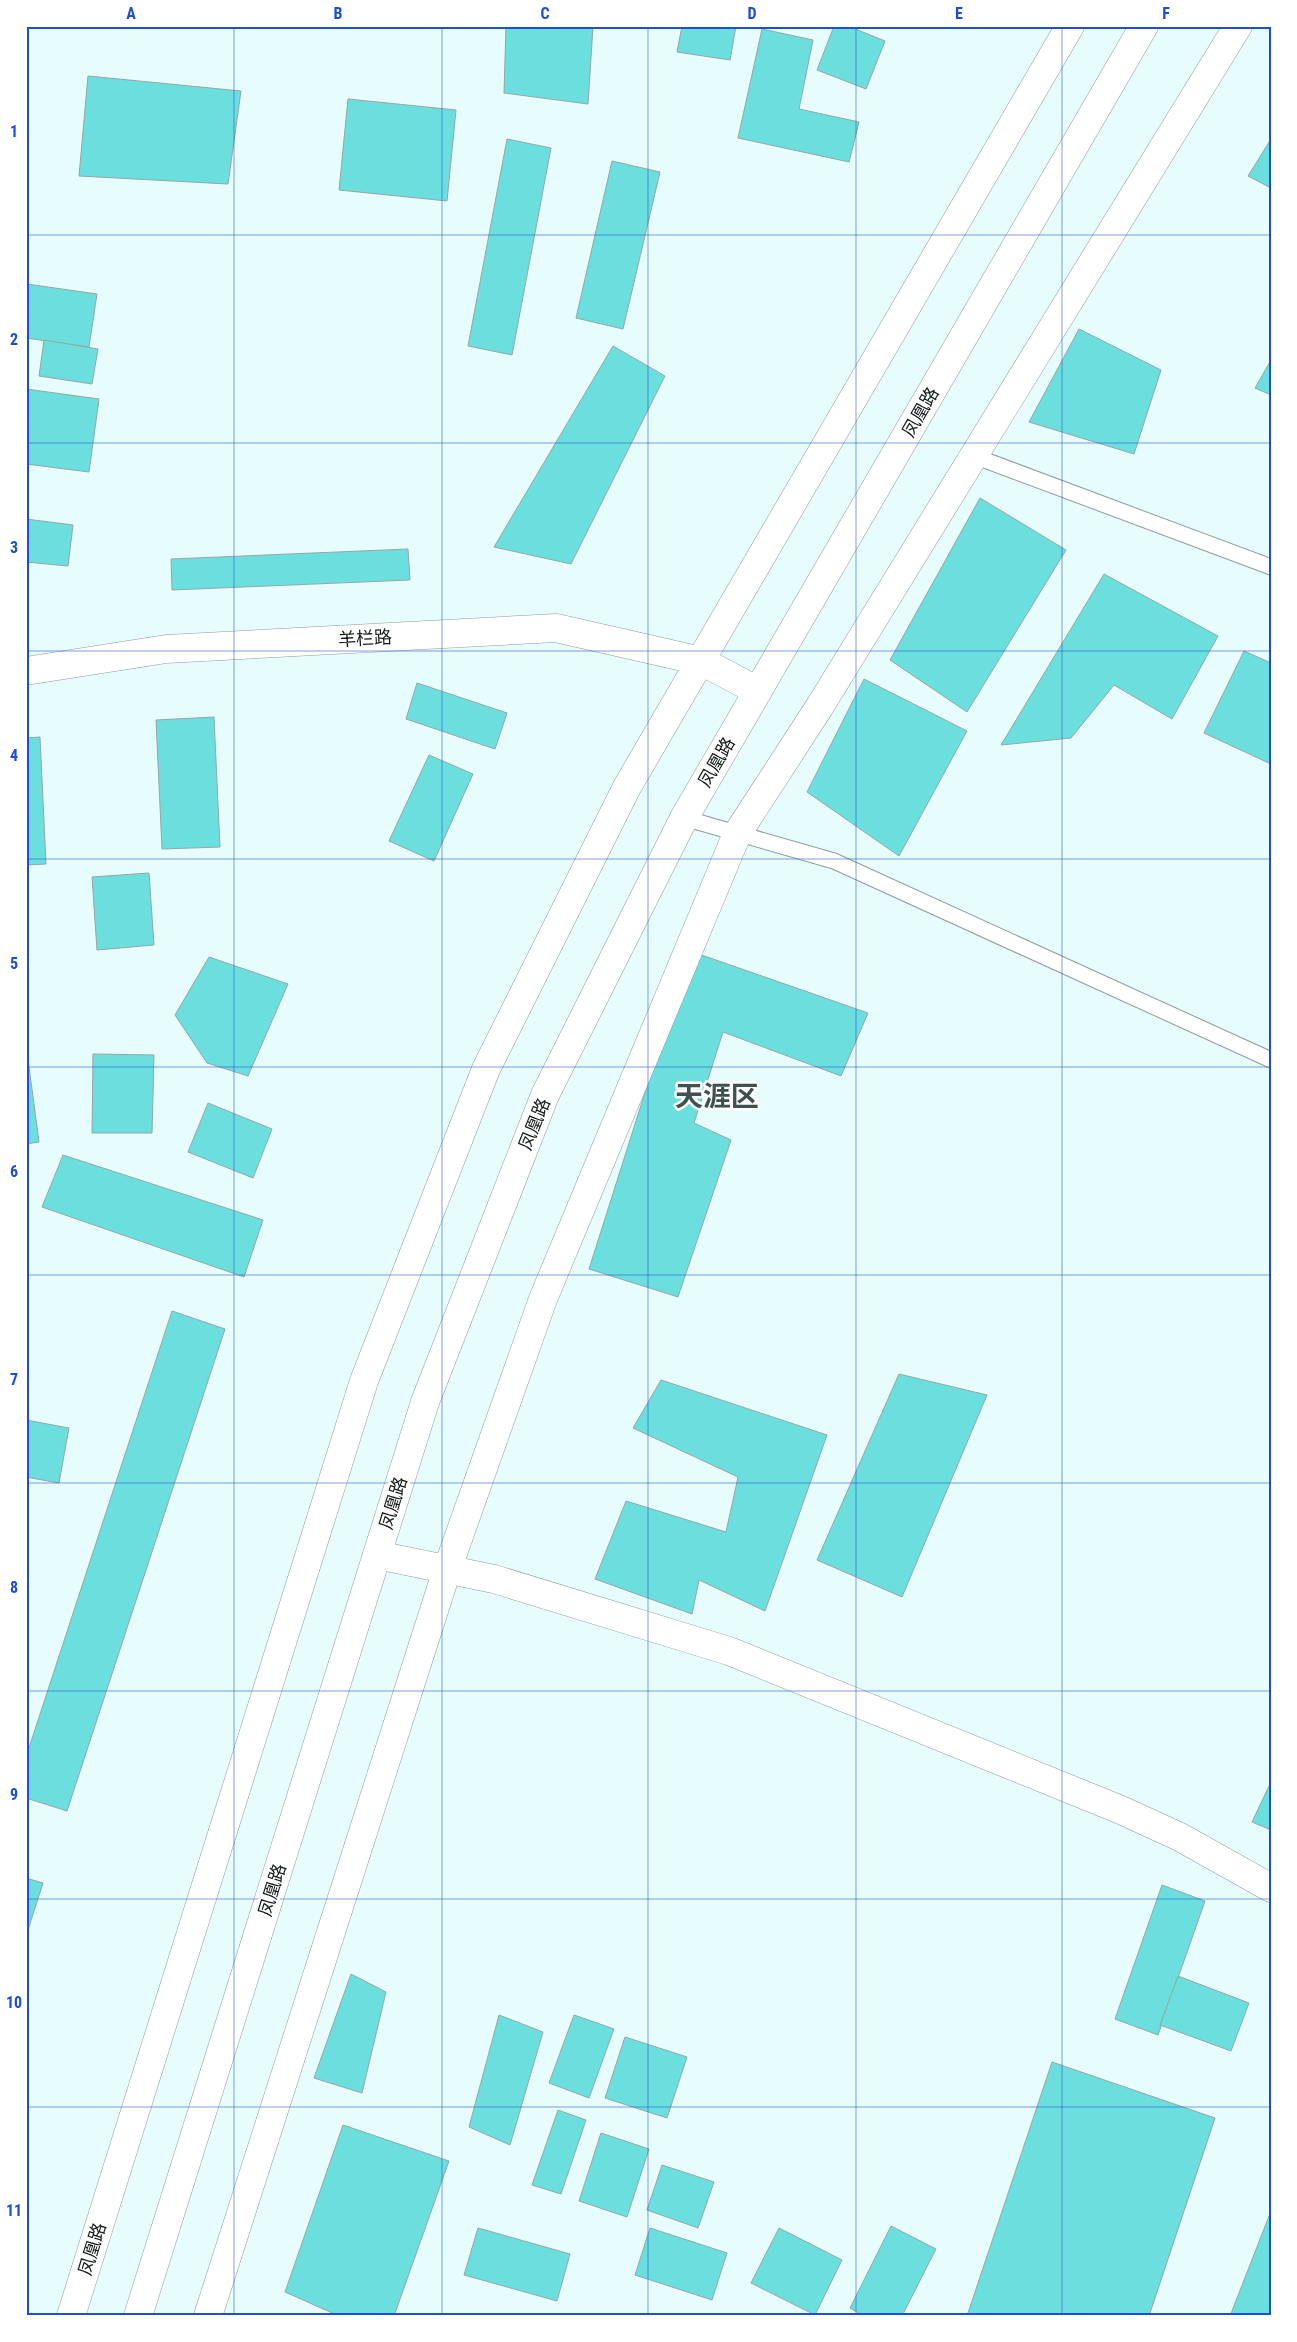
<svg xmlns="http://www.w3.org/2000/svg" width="1297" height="2342" font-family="'Roboto Condensed','Noto Sans SC',sans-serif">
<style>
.building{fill:#6bdfde;stroke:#93a7a6}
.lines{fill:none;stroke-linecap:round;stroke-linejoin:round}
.lane-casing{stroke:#8a9e9d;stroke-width:17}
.street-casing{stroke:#8a9e9d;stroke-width:29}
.primary-casing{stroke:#8a9e9d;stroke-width:29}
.highway-casing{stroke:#8a9e9d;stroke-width:29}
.lane{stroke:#fff;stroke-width:15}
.street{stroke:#fff;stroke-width:28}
.primary{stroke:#fff;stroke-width:28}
.highway{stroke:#fff;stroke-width:28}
.grid{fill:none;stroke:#1d4ed8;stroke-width:1;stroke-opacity:0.55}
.labels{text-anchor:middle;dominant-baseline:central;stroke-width:5;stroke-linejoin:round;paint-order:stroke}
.street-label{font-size:18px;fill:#151c1c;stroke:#fff}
.town-label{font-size:28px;font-weight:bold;fill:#3e504f;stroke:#fff}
.neatline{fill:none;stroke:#1d4ed8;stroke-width:2}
.grid-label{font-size:16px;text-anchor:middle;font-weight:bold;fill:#1d4ed8}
</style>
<rect width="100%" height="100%" fill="#e7fcfc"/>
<g class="building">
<path d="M506,26H593L588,104L504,93Z"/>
<path d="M682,26H736L730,60L677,52Z"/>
<path d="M834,26H848L885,41L866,89L817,70Z"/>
<path d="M762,29L813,40L799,109L859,122L849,162L738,138Z"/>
<path d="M88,76L241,91L228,184L79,176Z"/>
<path d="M348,99L456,110L447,201L339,190Z"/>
<path d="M507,139L551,148L512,355L468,346Z"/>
<path d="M1271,139V188L1248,176Z"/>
<path d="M612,161L660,172L623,329L576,318Z"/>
<path d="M27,284L97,294L89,347L26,338Z"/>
<path d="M1079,329L1161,370L1134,454L1029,422Z"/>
<path d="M44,340L98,349L92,384L39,376Z"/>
<path d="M613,346L665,376L571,564L494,547Z"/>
<path d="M1271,360V395L1255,388Z"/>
<path d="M26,389L99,399L89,472L26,464Z"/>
<path d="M980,498L1066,550L967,712L890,660Z"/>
<path d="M26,519L73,525L68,566L26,562Z"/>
<path d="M408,549L410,580L172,590L171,559Z"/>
<path d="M1104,574L1218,636L1172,719L1114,685L1071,738L1001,745Z"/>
<path d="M1244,651L1271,663V764L1204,733Z"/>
<path d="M864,679L967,731L899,856L807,792Z"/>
<path d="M417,683L507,713L495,749L406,719Z"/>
<path d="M214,717L220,847L162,849L156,720Z"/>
<path d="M40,737L46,864L26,865V738Z"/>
<path d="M429,755L473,774L434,861L389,841Z"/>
<path d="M149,873L154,945L97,950L92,877Z"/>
<path d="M690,951L868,1013L841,1076L723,1032L694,1123L731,1140L678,1297L589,1269Z"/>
<path d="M209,957L288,984L248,1076L207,1063L175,1015Z"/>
<path d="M26,1044L39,1142L26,1144Z"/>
<path d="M93,1054L154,1055L152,1133H92Z"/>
<path d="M208,1103L272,1129L253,1178L188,1152Z"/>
<path d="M63,1155L263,1220L244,1277L42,1207Z"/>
<path d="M172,1311L225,1329L67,1811L26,1798V1757Z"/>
<path d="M899,1374L987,1395L902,1597L817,1560Z"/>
<path d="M661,1380L827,1435L765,1611L699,1580L692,1614L595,1579L626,1501L726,1532L738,1477L633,1428Z"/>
<path d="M26,1420L69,1428L59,1483L26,1477Z"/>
<path d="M1271,1782V1830L1252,1822Z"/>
<path d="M26,1878L43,1883L26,1936Z"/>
<path d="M1162,1885L1205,1901L1158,2035L1115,2019Z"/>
<path d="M351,1974L386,1992L362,2093L314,2078Z"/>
<path d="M1178,1976L1249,2003L1231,2051L1160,2025Z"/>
<path d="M499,2015L543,2032L510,2145L469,2127Z"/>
<path d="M574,2015L614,2029L589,2098L549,2083Z"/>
<path d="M625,2037L687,2057L667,2118L605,2098Z"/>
<path d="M1052,2062L1215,2118L1149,2316H967Z"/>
<path d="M558,2110L586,2120L561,2194L532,2185Z"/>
<path d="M343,2125L449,2161L394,2316H339L285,2292Z"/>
<path d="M601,2133L649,2149L627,2217L579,2201Z"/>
<path d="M662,2165L714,2182L698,2228L647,2210Z"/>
<path d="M1271,2211V2316H1230Z"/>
<path d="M891,2226L936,2249L902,2316H864L850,2308Z"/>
<path d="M478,2228L570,2254L557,2301L464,2275Z"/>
<path d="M650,2228L727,2253L712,2300L635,2275Z"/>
<path d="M779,2228L842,2260L815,2315L751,2283Z"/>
</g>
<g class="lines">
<g class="lane-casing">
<g id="lane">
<path d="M974,456L1271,567"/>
<path d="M684,818L834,861L1271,1060"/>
</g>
</g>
<g class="street-casing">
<g id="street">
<path d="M26,671L166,649L556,628L701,661"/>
<path d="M377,1555L494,1579L729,1651L1121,1810L1180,1837L1271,1888"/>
<path d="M208,2316L447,1570L543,1299L737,834L820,706L1238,26"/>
</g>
</g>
<g class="primary-casing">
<path id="primary" d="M701,661L758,691"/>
</g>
<g class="highway-casing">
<g id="highway">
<path d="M71,2316L364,1381L486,1069L627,787L1070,26"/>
<path d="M138,2316L425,1402L545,1095L684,818L1144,26"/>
</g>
</g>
<use href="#lane" class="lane"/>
<use href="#street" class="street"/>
<use href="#primary" class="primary"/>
<use href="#highway" class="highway"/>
</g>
<path class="grid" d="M234,26V2316M442,26V2316M648,26V2316M856,26V2316M1062,26V2316M26,235H1271M26,443H1271M26,651H1271M26,859H1271M26,1067H1271M26,1275H1271M26,1483H1271M26,1691H1271M26,1899H1271M26,2107H1271"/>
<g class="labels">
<g class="street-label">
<text transform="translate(920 412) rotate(-60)">凤凰路</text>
<text transform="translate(365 638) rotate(-3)">羊栏路</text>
<text transform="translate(716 762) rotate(-60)">凤凰路</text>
<text transform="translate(534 1124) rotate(-68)">凤凰路</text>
<text transform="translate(393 1503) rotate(-73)">凤凰路</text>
<text transform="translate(272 1890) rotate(-73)">凤凰路</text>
<text transform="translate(92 2249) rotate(-73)">凤凰路</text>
</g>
<g class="town-label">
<text x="717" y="1096">天涯区</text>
</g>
</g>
<rect width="1297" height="2342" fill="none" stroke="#ffffff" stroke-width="55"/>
<rect x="28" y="28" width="1242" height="2286" class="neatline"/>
<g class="grid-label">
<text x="131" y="19">A</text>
<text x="338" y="19">B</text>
<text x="545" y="19">C</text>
<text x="752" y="19">D</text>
<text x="959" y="19">E</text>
<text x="1166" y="19">F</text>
<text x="14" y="137">1</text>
<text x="14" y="345">2</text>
<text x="14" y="553">3</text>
<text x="14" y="761">4</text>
<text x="14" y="969">5</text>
<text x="14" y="1177">6</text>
<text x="14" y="1385">7</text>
<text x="14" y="1593">8</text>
<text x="14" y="1800">9</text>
<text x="14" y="2008">10</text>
<text x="14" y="2216">11</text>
</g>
</svg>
